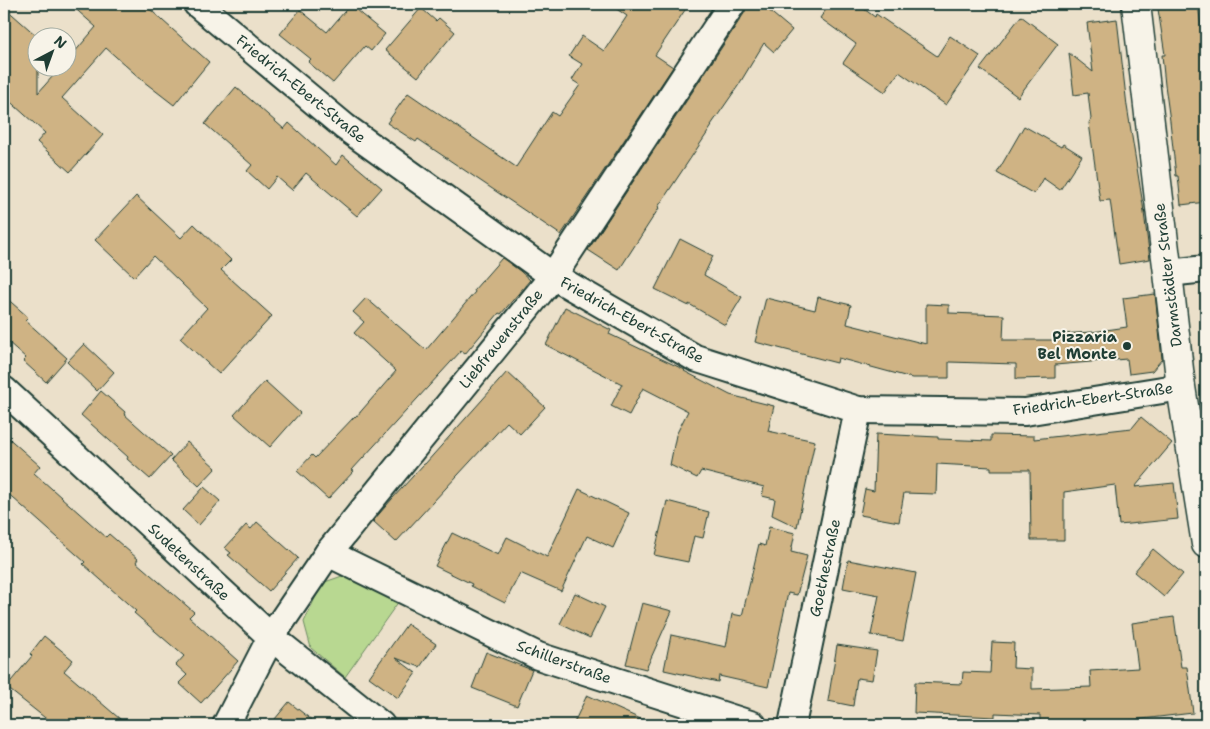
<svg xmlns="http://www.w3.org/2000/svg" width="1210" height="729" font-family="'Shantell Sans',sans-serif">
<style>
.green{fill:#b8d891;stroke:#6c8a62}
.building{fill:#cfb384;stroke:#1f3d34}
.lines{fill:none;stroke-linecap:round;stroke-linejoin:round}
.street-casing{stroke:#1f3d34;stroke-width:30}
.secondary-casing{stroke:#1f3d34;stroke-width:31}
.street{stroke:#f7f3e8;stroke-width:26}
.secondary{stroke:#f7f3e8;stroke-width:28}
.poi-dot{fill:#1f3d34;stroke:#f7f3e8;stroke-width:2}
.labels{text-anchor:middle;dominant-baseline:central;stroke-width:4;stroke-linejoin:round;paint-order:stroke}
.street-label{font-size:15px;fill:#1f3d34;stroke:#f7f3e8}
.poi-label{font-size:15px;font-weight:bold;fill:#1f3d34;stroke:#f7f3e8;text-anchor:end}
</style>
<rect width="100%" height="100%" fill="#ebe0ca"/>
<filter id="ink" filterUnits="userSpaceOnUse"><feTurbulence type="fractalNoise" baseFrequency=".02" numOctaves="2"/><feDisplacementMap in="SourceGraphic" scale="10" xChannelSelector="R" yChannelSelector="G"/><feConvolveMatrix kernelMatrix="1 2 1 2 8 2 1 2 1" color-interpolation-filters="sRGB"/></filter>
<g filter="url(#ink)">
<path class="green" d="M348,574L399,601L345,677L311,648L304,622L322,583Z"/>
<g class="building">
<path d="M70,4H144L209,62L174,105L143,81L106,48L62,98L103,135L70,172L37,142L45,133L4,96V7L38,37V93L60,68H68V60L96,27Z"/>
<path d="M609,4H689L655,55L673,67L561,235L418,139L416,142L387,123L408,93L516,167L552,112L558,116L580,85L572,80L582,64L569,56L582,36L604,51L627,16Z"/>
<path d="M747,4H761L792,30L774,52L764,43L738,86L711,125L712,126L658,207L659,208L619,270L588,250L745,12Z"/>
<path d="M830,4H857L875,17L876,14L937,56L950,36L980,56L946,105L899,72L885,92L843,63L856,44L820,18Z"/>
<path d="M1198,4L1204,50H1206V80H1204L1206,103V202L1181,205L1178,176H1176L1170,121L1165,85L1162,55H1165L1158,9Z"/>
<path d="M350,5L385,34L371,51L365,46L333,83L308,62L311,59L280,34L300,10L327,32Z"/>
<path d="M421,8L436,21L439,18L455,32L418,77L385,50Z"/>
<path d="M1021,16L1058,44L1018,97L980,69Z"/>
<path d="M1117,19L1127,106L1143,205L1150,259L1119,264L1110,200L1100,201L1089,123L1091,119L1088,93L1074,95L1069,53L1093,72L1087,23Z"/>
<path d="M236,87L284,129L289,123L336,165L343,155L382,188L357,216L306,173L292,190L277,177L267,189L247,171L252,165L205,124Z"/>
<path d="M1024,126L1061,147L1063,144L1082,156L1060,190L1043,178L1034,194L997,173Z"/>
<path d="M136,196L181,238L194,224L231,260L221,270L272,316L219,374L180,338L207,308L153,256L134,277L95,240Z"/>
<path d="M680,239L713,256L704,275L742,297L725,325L689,304V306L655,289Z"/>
<path d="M502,258L520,271L530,280L501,314L499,313L465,354L461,351L352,470L354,471L328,499L297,471L312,455L315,458L355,416L356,417L396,371L354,333L364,322L353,312L366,298L426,350L475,292L474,290Z"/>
<path d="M1155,294L1162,359L1152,371L1129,374L1127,359L1055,365V378L1016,379V364L949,362V378H912L838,358L837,363L755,342L766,298L815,310L818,297L851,305L847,324L926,344V304L949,305V313L1004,315L1003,340H1061V334L1092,332L1127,327L1123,298Z"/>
<path d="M4,296L28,317L25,320L67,358L46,382L23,361L26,358L7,341L4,344Z"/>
<path d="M565,307L611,330L609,334L685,370L684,371L730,395L774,406L768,431L815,441L797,527L772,515L775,499L762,496L764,487L701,471L697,478L670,465L676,435L688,411L643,388L629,415L611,406L622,384L546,345Z"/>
<path d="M84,344L114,372L97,391L67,362Z"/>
<path d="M507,372L545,407L520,434L507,422L396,542L373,521L392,499L424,464H425Z"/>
<path d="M265,381L300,413L270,447L234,415Z"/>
<path d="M101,391L125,412L124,414L171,456L150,479L127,459L128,457L81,415Z"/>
<path d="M1141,417L1172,443L1135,487L1174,483L1178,519L1119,525L1115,485L1064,492V540H1031L1030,470H991V467L937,464L936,494L904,493L899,522L860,515L865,489L874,491L876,434L938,437V439L991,441V435L1034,436V439L1132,428Z"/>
<path d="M4,434L40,466L34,473L106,537L109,534L138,559L136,562L194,612L189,617L238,661L201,703L179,683L187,675L176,665L184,656L134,613L136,611L83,564L85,562L4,490Z"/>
<path d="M187,442L216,468L199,486L171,460Z"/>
<path d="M204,487L220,501L199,525L183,510Z"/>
<path d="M579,489L629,513L613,548L587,536L561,591L520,573L505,603L471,586L472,584L435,566L452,533L498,555L507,537L547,557Z"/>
<path d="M667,501L709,512L703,538L694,536L688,562L654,555Z"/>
<path d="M257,522L298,558L269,591L228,555L231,553L225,548L246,525L251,529Z"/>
<path d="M769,527L795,533L791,552L807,556L797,595L788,593L768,687L719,676L718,682L664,670L671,635L726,647L732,614L742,616L759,544L765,546Z"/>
<path d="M1153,549L1183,574L1164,597L1134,572Z"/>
<path d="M848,560L916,573L903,641L871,635L879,595L843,588Z"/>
<path d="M575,593L605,607L590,638L560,624Z"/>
<path d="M642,603L672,611L646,669L626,664Z"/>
<path d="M1174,617L1181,667H1187L1193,713L1133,720L1077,724V725H1040V715L995,713V717L914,713L915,682L962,684L963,672L990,673L992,642L1014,643L1013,668L1032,669V689L1091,687L1090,671L1138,668L1132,623Z"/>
<path d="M407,624L436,644L420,667L396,658L416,673L398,698L369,677Z"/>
<path d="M44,636L73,660L64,671L127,725H54L6,687L32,656L30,654Z"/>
<path d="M837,645L877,651L872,680L857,678L853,706L828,701Z"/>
<path d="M486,652L532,670L517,706L472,688Z"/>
<path d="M587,695L654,725H573Z"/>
<path d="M289,702L318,725H270Z"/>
</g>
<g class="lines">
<g class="street-casing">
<g id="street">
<path d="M197,4L345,127L412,175L553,276L695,358L858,410L1025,412L1181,387"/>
<path d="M1168,273L1206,269"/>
<path d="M4,390L271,637L381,725"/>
<path d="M328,553L538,656L753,725"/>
<path d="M226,725L271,637L328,553L553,276L732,4"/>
<path d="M792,725L858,410"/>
</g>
</g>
<g class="secondary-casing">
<path id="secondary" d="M1136,4L1165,250L1168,273L1181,387L1206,544"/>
</g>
<use href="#street" class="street"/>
<use href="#secondary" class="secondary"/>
</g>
</g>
<circle class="poi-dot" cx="1127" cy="346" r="5"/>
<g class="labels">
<g class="street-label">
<text transform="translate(301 89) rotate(39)">Friedrich-Ebert-Straße</text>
<text transform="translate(1168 275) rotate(-97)">Darmstädter Straße</text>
<text transform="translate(632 320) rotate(29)">Friedrich-Ebert-Straße</text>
<text transform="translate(501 339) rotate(-51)">Liebfrauenstraße</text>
<text transform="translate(1093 399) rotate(-8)">Friedrich-Ebert-Straße</text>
<text transform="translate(189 562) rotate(43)">Sudetenstraße</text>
<text transform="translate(825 568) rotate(-78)">Goethestraße</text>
<text transform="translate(564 662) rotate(20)">Schillerstraße</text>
</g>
<g class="poi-label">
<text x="1117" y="337">Pizzaria<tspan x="1117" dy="17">Bel Monte</tspan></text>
</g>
</g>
<rect width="1210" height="729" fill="none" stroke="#f7f3e8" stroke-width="20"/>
<rect x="10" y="10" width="1190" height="709" fill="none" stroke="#1f3d34" stroke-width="2" filter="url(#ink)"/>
<g transform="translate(52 52) rotate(41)"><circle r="24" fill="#f7f3e8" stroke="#a1aaa0"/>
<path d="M0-4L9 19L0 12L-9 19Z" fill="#1f3d34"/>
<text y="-8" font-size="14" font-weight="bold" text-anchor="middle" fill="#1f3d34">N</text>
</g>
</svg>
